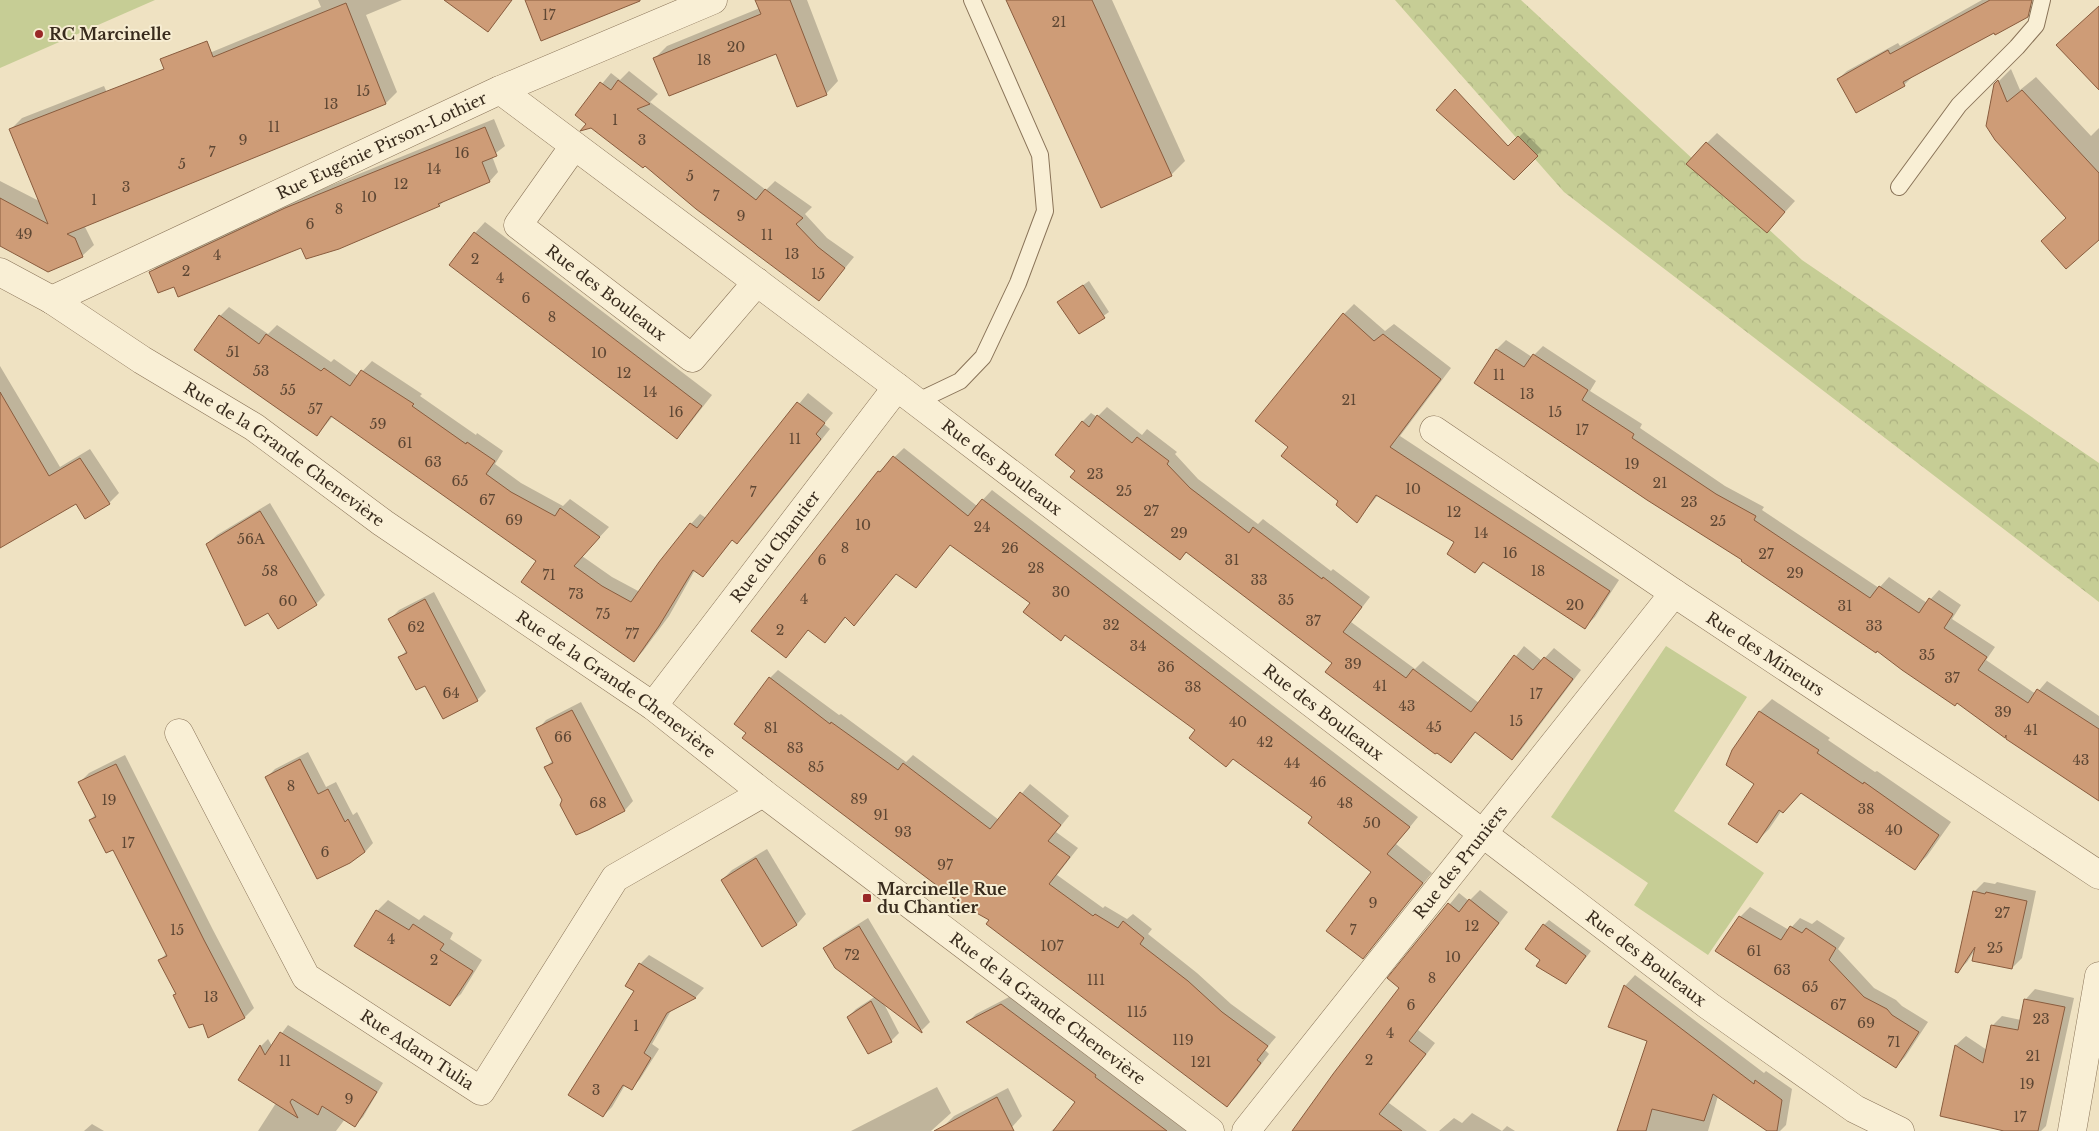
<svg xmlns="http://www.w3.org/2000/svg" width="2099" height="1131" font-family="'Libre Baskerville',serif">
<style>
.grass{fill:#c6cd95}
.forest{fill:url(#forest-crowns)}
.shadow{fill:#0003}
.building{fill:#ce9c77;stroke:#895c3e}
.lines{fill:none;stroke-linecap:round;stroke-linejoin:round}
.lane-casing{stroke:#897358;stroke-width:18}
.street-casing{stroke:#897358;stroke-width:29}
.lane{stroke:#f9efd5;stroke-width:16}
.street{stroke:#f9efd5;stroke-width:28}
.poi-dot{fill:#992827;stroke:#f6ecd1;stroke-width:2}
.labels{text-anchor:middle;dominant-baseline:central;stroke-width:4;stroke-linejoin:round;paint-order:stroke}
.number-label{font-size:14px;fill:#5e4734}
.poi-label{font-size:16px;font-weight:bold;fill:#382b1d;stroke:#f6ecd1;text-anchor:start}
.street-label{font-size:16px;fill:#382b1d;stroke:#f6ecd1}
</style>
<defs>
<pattern id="forest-crowns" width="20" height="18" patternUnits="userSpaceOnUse" patternTransform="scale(1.25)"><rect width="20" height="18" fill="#c6cd95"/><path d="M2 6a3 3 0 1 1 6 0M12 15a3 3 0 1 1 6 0" fill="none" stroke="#abb080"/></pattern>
</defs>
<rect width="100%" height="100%" fill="#efe2c2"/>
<g class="grass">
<path d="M0,0H155L0,68Z"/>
<path d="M1666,646L1747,697L1674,811L1764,873L1708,955L1634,905L1648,883L1551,817Z"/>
</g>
<path class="forest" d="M1395,0H1521L1802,260L2099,463V602L1564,192Z"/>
<g class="shadow">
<path d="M318,0H402L366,15L397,92L386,103L84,225L94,245L82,256L0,244V181L41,202L10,130L22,118L104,86L108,95L321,7Z"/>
<path d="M757,0H807L838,81L826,94L777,52L655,58L667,46L760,8Z"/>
<path d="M1007,0H1112L1185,161L1171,175Z"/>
<path d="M1982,0H2027L2032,9L2023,18L1995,31L1913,76L1904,85L1838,79L1847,71L1898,43L1900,46Z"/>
<path d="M2011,69L2020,90L2036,77L2091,136L2099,128V238L2068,217L1995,85Z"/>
<path d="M629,71L658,94L650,102L766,190L775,181L812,207L805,214L827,238L854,257L819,300L645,164L576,115L611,73L620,80Z"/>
<path d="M494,119L505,146L492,156L498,172L490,181L445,200L440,205L338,248L301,246L175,285L151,272L160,263L295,200Z"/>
<path d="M1524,132L1542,150L1514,179L1495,161Z"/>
<path d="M1717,133L1795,201L1767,232L1707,143Z"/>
<path d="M485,222L712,395L687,427L677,438L451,265L475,233Z"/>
<path d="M1089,281L1109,312L1079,333L1059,302Z"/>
<path d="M1354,304L1385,331L1394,324L1451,368L1400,436L1619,580L1595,617L1585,627L1485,562L1475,571L1456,542L1378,495L1357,521L1290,447L1344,314Z"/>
<path d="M229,307L268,334L277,325L331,362L334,359L358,376L372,361L422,394L420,396L476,435L477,433L503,451L495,464L521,483L563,506L570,499L609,527L582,556L612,577L640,592L660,563L691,524L700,514L706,518L808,393L833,413L824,424L830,429L747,533L737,542L733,539L703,576L695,570L669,616L643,651L634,661L538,561L333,416L317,435L220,316Z"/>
<path d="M1506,340L1532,357L1543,346L1596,381L1590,391L1642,424L1640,428L1725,486L1764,507L1762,510L1879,588L1889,577L1927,603L1939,590L1961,605L1952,619L1995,647L1986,660L2036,694L2047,681L2099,716V800L2008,732L1957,702L1475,382L1497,349Z"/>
<path d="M0,366L60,467L90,449L119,493L109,503L77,502L0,481Z"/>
<path d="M1107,407L1142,435L1147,429L1177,452L1175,454L1198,479L1258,524L1263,519L1331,571L1333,569L1370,597L1351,622L1415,669L1423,661L1479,703L1524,646L1542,661L1554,648L1581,670L1521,750L1512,759L1477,731L1451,761L1334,663L1187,552L1180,559L1082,422L1091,413L1097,417Z"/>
<path d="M904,448L977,506L992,490L1418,817L1396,844L1432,873L1362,958L1373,872L1314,817L1196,730L1031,603L951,544L916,586L897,573L854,624L846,617L825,642L809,629L786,656L753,631L879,472Z"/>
<path d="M270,503L325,595L316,604L269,612L207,544L217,535Z"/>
<path d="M434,592L486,691L477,700L425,684L400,657L407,650L390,619L399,610Z"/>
<path d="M778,670L839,715L841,714L906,762L913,755L999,820L1030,784L1069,816L1056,832L1078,848L1057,875L1103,908L1105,906L1127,919L1133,914L1152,929L1148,934L1197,973L1231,1004L1276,1037L1265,1050L1269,1054L1236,1097L1227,1106L991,920L748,733L770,678Z"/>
<path d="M1772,699L1830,738L1828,740L1875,772L1877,771L1951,822L1927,856L1915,868L1802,791L1782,810L1769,829L1757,841L1756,784L1733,751L1760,711Z"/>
<path d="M581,702L633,801L625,810L588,829L564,800L546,767L553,760L538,729L546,720Z"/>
<path d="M308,752L326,787L336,782L353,815L357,812L373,843L365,852L266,778L275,769Z"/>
<path d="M125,755L213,930L254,1008L245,1017L209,1036L203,1022L174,995L177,993L159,961L167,953L113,848L90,820L96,814L79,783L89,773Z"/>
<path d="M767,849L806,914L797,924L762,945L722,880L732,870Z"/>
<path d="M1984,882L1995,884L1997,882L2036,891L2022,958L2012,968L1975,950L1967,962L1957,972L1974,892Z"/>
<path d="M1480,890L1508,912L1418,1030L1435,1043L1389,1103L1427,1131H1293L1401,988L1389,978L1459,893L1469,901Z"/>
<path d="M388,900L419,920L424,915L453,933L450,939L482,960L461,994L450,1004L355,945L377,911Z"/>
<path d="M1750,907L1789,930L1800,918L1812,924L1817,920L1845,938L1838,949L1874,988L1896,1000L1902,1006L1928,1022L1905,1057L1896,1067L1740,917Z"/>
<path d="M868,918L930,1022L922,1030L883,1002L899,1033L891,1041L848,1017L856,1009L876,996L824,948L833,940Z"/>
<path d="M1549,920L1591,951L1566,983L1542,959L1544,925Z"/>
<path d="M649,955L704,988L696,997L672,1009L652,1044L659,1049L640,1079L632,1088L625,1085L612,1107L603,1116L635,991L627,985L640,964Z"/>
<path d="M1635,975L1764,1073L1766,1071L1792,1089L1786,1125L1780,1131H1769L1718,1096L1708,1131H1618L1649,1040L1609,1026L1625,986Z"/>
<path d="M2035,989L2074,998L2046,1126L2041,1131H2013L1942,1115L1956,1045L1966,1036L1987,1050L1992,1026L2002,1016L2021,1020L2026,999Z"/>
<path d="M1011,996L1188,1131H1051L1059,1125L1077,1102L968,1022L976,1014Z"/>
<path d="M288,1025L383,1083L363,1117L355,1125L345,1119L336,1131H258L276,1103L239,1080L261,1046L268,1039L272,1046Z"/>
<path d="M937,1087L951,1113L931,1131H851Z"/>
<path d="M1008,1088L1022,1116L1012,1127L1005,1131H946L943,1127L954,1116Z"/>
<path d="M1472,1113L1502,1131L1507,1126L1515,1131H1439L1454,1118L1462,1123Z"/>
<path d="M92,1124L104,1131H84Z"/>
</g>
<g class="building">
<path d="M444,0H512L488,32Z"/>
<path d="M525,0H640V1L541,41Z"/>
<path d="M755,0H790L827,95L797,107L776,54L669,96L653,58L761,14Z"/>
<path d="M1006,0H1092L1172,176L1101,208Z"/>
<path d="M1990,0H2032L2028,17L1995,35L1994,33L1903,82L1905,86L1856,113L1837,79L1888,50L1890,54Z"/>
<path d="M346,3L386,104L67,234L75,238L83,257L48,272L0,246V198L48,224L9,129L164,69L160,59L207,41L213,57Z"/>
<path d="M2099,6V90L2056,45Z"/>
<path d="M618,80L650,104L637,109L756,200L765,189L803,218L796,224L818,247L845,268L819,301L696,209L645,166L643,168L591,128L580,131L586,124L575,115L600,82L611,90Z"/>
<path d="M1998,80L2007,102L2022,90L2099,173V240L2066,269L2041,241L2066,218L1995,140L1986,126L1994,84Z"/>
<path d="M1455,89L1508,146L1518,136L1538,156L1514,180L1436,110Z"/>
<path d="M485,127L497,156L482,162L490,182L438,204L440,206L339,249L306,259L301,248L178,297L174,287L158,293L149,272L285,208Z"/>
<path d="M1706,142L1785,212L1767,233L1686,164Z"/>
<path d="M474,232L702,406L677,439L449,265Z"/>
<path d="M1083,285L1105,318L1079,334L1057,302Z"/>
<path d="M1343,313L1374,341L1383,334L1441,379L1390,447L1610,591L1585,629L1483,562L1475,573L1447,554L1454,542L1376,495L1357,523L1336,505L1338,501L1281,456L1288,447L1255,421Z"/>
<path d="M219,315L259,344L266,334L321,371L324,368L350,386L361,370L414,404L412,406L466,444L467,442L495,461L486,474L511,492L555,516L560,508L600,537L574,566L602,586L631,602L659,562L690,523L697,528L797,402L825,423L816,434L821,439L737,544L732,540L703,577L693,570L659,626L634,662L521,582L536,561L331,416L317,436L194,350Z"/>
<path d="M1496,349L1524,367L1533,354L1588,390L1582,400L1634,434L1632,438L1716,494L1756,516L1754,520L1870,598L1879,586L1919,613L1929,598L1953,614L1944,628L1987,657L1978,670L2028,703L2037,689L2099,729V801L2006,739V735L2005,738L1957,703L1955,706L1902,670L1877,651L1876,653L1741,561L1742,560L1647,500L1474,383Z"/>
<path d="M0,392L49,476L80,458L110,504L85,519L76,504L0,548Z"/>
<path d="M1097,415L1132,443L1137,437L1169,461L1167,464L1190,488L1249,533L1253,527L1322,579L1323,577L1362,607L1343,632L1406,678L1413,669L1471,712L1514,655L1533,670L1544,657L1573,679L1512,760L1475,732L1451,763L1437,753L1435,754L1325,672L1332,663L1232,587L1186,552L1180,560L1070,477L1075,471L1055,455L1082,421L1089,427Z"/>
<path d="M893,456L968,516L982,499L1410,827L1387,854L1423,883L1363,959L1326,931L1371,872L1308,823L1312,817L1233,759L1226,767L1189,738L1195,730L1065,635L1061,641L1023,612L1030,603L950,545L916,588L896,574L854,626L845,617L825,643L808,630L786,658L751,631L878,471L880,472Z"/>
<path d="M260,511L317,605L278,629L268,613L245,626L206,544Z"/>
<path d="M425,599L478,701L443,719L425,686L416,690L398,657L407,653L388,619Z"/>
<path d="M769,677L830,724L831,722L898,770L903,763L990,829L1020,792L1061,825L1048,841L1070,857L1049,884L1093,916L1095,914L1118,928L1123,921L1144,938L1140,944L1188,981L1222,1012L1268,1046L1257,1060L1261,1063L1227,1107L986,924L989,920L964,906L742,738L746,733L734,724Z"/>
<path d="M572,710L625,811L588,830L576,835L560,805L562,800L544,767L553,763L536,728Z"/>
<path d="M1759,711L1819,750L1817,753L1863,784L1864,782L1939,835L1915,870L1801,793L1783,813L1779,810L1757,843L1728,824L1754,784L1726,765L1732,750Z"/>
<path d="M300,759L318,794L328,789L345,822L348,819L365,852L350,863L317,879L265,777Z"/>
<path d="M116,764L204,940L245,1018L208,1038L203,1024L189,1028L173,995L176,994L158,960L167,956L113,850L106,853L89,820L96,817L78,782Z"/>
<path d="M756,858L797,925L762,947L721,880Z"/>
<path d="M1973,891L1985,894L1986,892L2027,901L2012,969L1972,961L1975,947L1958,973L1955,972Z"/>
<path d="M1469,899L1499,923L1409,1041L1426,1054L1379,1114L1402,1131H1292L1333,1074L1399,988L1387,978L1448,903L1459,912Z"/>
<path d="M376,910L409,930L413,924L427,933L444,944L440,950L473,971L450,1006L354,946Z"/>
<path d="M1739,916L1781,940L1790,926L1802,933L1806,928L1836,948L1829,960L1864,997L1887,1009L1892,1015L1919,1032L1896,1068L1715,951Z"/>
<path d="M1543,924L1586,956L1566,984L1536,966L1540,960L1525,949Z"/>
<path d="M859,926L922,1032V1033L835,968L823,948Z"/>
<path d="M639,963L696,998L667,1013L644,1053L651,1058L632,1090L623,1085L603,1117L568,1095L634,991L625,986Z"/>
<path d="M1624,985L1754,1084L1755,1080L1782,1100L1777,1131H1767L1713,1094L1704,1121L1652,1109L1646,1131H1617L1647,1041L1608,1027Z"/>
<path d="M2024,999L2065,1007L2038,1131H2004L1940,1116L1955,1045L1983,1063L1991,1025L2018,1030Z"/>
<path d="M871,1001L892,1042L868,1054L847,1017Z"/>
<path d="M1001,1004L1096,1075L1095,1077L1167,1131H1053L1075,1102L966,1022Z"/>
<path d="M280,1032L377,1092L355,1127L322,1106L318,1115L292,1099L290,1102L298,1118L238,1080L260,1045L265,1055Z"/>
<path d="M997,1097L1014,1131H934Z"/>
</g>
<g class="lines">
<g class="lane-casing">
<g id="lane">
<path d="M1899,187L1959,105L2017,47L2036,25L2042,0"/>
<path d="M916,402L960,381L983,357L1018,283L1045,211L1040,155L972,0"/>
</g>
</g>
<g class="street-casing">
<g id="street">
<path id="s1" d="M500,90L897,387L1709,1006L1855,1109L1900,1131"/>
<path id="s2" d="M574,146L518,225L692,358L757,282"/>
<path id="s3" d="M0,272L52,300L142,360L254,427L383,523L653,706L763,793L1210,1131"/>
<path id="s4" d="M52,300L500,90L713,0"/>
<path id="s5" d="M1434,430L1674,593L2099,875"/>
<path id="s6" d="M653,706L897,387"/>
<path id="s7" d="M179,733L306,977L481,1091L615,878L763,793"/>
<path id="s8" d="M1246,1131L1674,593"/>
<path d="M2072,1131L2099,976"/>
</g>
</g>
<use href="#lane" class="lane"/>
<use href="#street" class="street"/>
</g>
<g class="poi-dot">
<circle cx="39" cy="34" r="5"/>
<rect x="862" y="893" width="10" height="10" rx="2.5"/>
</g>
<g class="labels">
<g class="number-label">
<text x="549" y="15">17</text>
<text x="1059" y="22">21</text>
<text x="736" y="47">20</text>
<text x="704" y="60">18</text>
<text x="363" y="91">15</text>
<text x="331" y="104">13</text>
<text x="615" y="120">1</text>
<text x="274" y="127">11</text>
<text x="243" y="140">9</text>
<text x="642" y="140">3</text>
<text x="212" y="152">7</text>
<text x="462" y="153">16</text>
<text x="182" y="164">5</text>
<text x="434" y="169">14</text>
<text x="690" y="176">5</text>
<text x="401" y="184">12</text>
<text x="126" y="187">3</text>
<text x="716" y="196">7</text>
<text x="369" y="197">10</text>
<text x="94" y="200">1</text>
<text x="339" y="209">8</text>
<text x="741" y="216">9</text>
<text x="310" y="224">6</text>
<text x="24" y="234">49</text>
<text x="767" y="235">11</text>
<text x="792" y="254">13</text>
<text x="217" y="255">4</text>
<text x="475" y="259">2</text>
<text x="186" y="271">2</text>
<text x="818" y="274">15</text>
<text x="500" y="278">4</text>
<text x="526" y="298">6</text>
<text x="552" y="317">8</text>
<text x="233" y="352">51</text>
<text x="599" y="353">10</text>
<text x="261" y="371">53</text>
<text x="624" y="373">12</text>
<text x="1499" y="375">11</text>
<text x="288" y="390">55</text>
<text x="650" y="392">14</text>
<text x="1527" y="394">13</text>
<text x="1349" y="400">21</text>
<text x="315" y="409">57</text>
<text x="676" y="412">16</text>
<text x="1555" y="412">15</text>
<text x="378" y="424">59</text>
<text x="1582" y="430">17</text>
<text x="795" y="439">11</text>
<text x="405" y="443">61</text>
<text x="433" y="462">63</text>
<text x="1632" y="464">19</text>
<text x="1095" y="474">23</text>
<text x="460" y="481">65</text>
<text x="1660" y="483">21</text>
<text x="1413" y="489">10</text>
<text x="1124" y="491">25</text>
<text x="753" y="492">7</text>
<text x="487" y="500">67</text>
<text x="1689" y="502">23</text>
<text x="1151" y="511">27</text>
<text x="1454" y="512">12</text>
<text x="514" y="520">69</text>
<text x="1718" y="521">25</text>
<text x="863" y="525">10</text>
<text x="982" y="527">24</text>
<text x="1179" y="533">29</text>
<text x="1481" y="533">14</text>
<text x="251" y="539">56A</text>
<text x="845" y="548">8</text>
<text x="1010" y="548">26</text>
<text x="1510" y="553">16</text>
<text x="1766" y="554">27</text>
<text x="822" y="560">6</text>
<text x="1232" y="560">31</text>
<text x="1036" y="568">28</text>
<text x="270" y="571">58</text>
<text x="1538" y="571">18</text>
<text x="1795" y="573">29</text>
<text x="549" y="575">71</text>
<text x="1259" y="580">33</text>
<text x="1061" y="592">30</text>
<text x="576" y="594">73</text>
<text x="804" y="599">4</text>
<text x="1286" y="600">35</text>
<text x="288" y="601">60</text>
<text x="1575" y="605">20</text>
<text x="1845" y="606">31</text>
<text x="603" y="614">75</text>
<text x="1313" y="621">37</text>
<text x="1111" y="625">32</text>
<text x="1874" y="626">33</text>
<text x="416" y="627">62</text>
<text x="780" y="630">2</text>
<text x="632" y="634">77</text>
<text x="1138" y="646">34</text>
<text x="1927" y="655">35</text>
<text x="1353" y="664">39</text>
<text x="1166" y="667">36</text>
<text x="1952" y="678">37</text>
<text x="1380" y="686">41</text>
<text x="1193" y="687">38</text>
<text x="451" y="693">64</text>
<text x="1536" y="694">17</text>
<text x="1407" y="706">43</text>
<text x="2003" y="712">39</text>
<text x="1516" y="721">15</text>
<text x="1238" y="722">40</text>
<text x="1434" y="727">45</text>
<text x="771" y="728">81</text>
<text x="2031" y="730">41</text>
<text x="563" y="737">66</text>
<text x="1265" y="742">42</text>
<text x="795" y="748">83</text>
<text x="2081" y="760">43</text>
<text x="1292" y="763">44</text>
<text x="816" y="767">85</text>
<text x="1318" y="782">46</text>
<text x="291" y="786">8</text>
<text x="859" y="799">89</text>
<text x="109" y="800">19</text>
<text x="598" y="803">68</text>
<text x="1345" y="803">48</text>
<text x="1866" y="809">38</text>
<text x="881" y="815">91</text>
<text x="1372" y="823">50</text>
<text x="1894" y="830">40</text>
<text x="903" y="832">93</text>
<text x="128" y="843">17</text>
<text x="325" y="852">6</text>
<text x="945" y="865">97</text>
<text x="1373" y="903">9</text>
<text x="2002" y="913">27</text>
<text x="1472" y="926">12</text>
<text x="177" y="930">15</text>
<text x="1353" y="930">7</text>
<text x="391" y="939">4</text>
<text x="1052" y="946">107</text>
<text x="1995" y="948">25</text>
<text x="1754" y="951">61</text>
<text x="852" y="955">72</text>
<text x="1453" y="957">10</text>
<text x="434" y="960">2</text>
<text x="1782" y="970">63</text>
<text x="1432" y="978">8</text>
<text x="1096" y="980">111</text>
<text x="1810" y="987">65</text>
<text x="211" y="997">13</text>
<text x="1411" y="1005">6</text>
<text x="1838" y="1005">67</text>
<text x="1137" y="1012">115</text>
<text x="2041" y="1019">23</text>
<text x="1866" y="1023">69</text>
<text x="636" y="1026">1</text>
<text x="1390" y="1033">4</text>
<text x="1183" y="1040">119</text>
<text x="1894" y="1042">71</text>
<text x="2033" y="1056">21</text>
<text x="1369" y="1060">2</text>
<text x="285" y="1061">11</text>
<text x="1201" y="1062">121</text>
<text x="2027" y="1084">19</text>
<text x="596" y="1090">3</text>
<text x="349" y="1099">9</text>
<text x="2020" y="1117">17</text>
</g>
<g class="poi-label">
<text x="49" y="34">RC Marcinelle</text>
<text x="877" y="889">Marcinelle Rue<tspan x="877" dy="18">du Chantier</tspan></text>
</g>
<g class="street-label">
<text stroke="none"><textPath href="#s4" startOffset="364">Rue Eugénie Pirson-Lothier</textPath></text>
<text stroke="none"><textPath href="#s2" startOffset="208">Rue des Bouleaux</textPath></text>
<text stroke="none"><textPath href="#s3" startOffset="338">Rue de la Grande Chenevière</textPath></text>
<text stroke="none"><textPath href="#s1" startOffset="628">Rue des Bouleaux</textPath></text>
<text stroke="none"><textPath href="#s6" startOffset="201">Rue du Chantier</textPath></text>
<text stroke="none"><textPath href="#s5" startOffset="400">Rue des Mineurs</textPath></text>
<text stroke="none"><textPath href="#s3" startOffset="742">Rue de la Grande Chenevière</textPath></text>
<text stroke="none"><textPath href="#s1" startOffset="1032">Rue des Bouleaux</textPath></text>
<text stroke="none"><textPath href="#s8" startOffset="344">Rue des Pruniers</textPath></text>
<text stroke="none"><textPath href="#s1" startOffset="1438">Rue des Bouleaux</textPath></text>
<text stroke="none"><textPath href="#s3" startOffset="1282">Rue de la Grande Chenevière</textPath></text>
<text stroke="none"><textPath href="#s7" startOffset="408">Rue Adam Tulia</textPath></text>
</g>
</g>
</svg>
